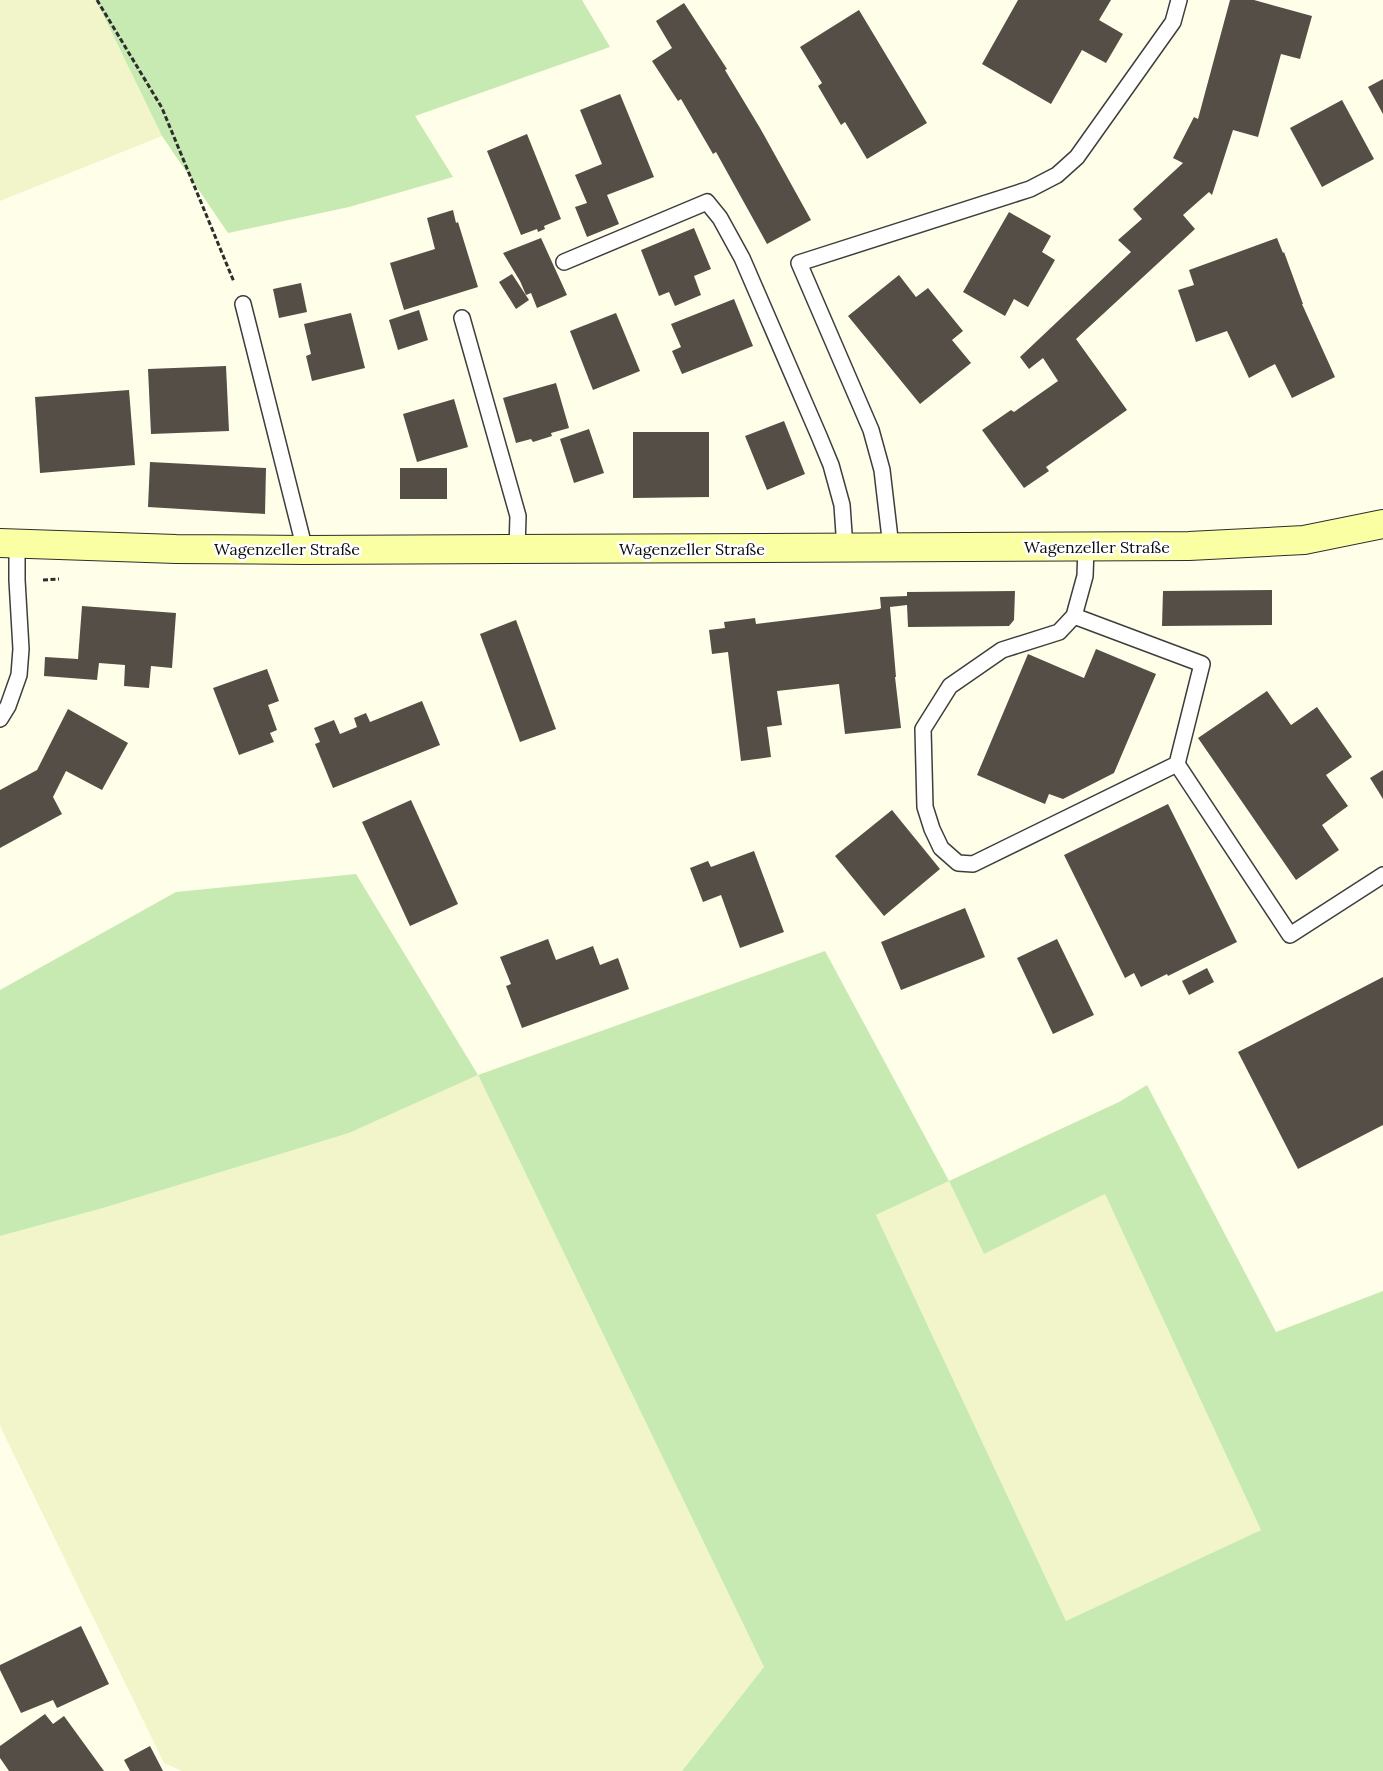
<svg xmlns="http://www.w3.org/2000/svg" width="1383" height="1771" font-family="Lora,serif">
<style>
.farmland{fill:#f2f5c9}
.green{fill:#c7eab2;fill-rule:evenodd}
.building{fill:#544e47}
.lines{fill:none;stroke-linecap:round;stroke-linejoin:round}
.service-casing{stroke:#3e3e3e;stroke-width:18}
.secondary-casing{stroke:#2d2d2d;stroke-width:30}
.path{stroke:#2d2d2d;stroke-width:3;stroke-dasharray:5 2.5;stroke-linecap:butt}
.service{stroke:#fff;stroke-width:15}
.secondary{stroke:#fbffa4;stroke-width:28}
.labels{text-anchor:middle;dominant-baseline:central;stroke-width:5;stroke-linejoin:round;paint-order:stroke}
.street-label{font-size:16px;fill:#0b0b0b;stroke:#fff}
</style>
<rect width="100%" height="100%" fill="#fffee9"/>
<g class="farmland">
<path d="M0,0H96L162,136L0,201Z"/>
<path d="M478,1075L764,1667L682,1771H182L164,1763L0,1426V1236L103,1208L349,1133Z"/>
<path d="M949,1181L984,1254L1105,1194L1261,1530L1066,1621L876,1215Z"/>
</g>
<g class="green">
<path d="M96,0H582L610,47L415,116L453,177L349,207L228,233L162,136Z"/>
<path d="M356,874L478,1075L825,951L949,1181L1119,1102L1147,1085L1276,1332L1383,1291V1771H682L764,1667L478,1075L349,1133L103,1208L0,1236V990L176,892ZM949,1181L984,1254L1105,1194L1261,1530L1066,1621L876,1215Z"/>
</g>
<g class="building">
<path d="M1018,0H1111L1099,20L1123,34L1106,63L1082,50L1051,104L982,64Z"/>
<path d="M1230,0H1254L1312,16L1300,59L1281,54L1258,137L1233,130L1212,195L1209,192L1183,215L1195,229L1076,339L1127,410L1046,467L1049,471L1024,488L982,430L1011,410L1014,412L1058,381L1043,358L1029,369L1020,357L1131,252L1118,240L1142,219L1133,209L1183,163L1173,158L1194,117L1198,119Z"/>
<path d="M684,3L727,69L725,70L760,128L811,220L767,244L716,152L713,154L681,99L678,101L652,61L672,48L656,21Z"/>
<path d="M859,10L927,123L867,159L845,122L841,125L818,86L822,83L800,47Z"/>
<path d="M1383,79V114L1368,87Z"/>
<path d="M620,94L654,177L607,195L619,224L587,237L575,207L587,203L575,175L602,164L580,110Z"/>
<path d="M1342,100L1374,159L1322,187L1290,128Z"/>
<path d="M527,134L561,219L544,226L545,229L538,232L537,229L521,235L487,151Z"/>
<path d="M453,210L456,223L458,222L478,287L404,310L390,263L435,249L427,218Z"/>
<path d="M1009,212L1051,236L1042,252L1055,260L1028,307L1014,299L1005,316L963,292Z"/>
<path d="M694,228L711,269L694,276L701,295L675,306L669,292L659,296L641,250Z"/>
<path d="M541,238L567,295L537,308L531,293L526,295L520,281L503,253Z"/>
<path d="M1277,238L1283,253L1284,252L1303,304H1302L1335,377L1292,398L1275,364L1249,378L1227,331L1196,342L1178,290L1194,285L1189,270Z"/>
<path d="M512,274L529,300L516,309L499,282Z"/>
<path d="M899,275L916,297L928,288L963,331L952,340L971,363L920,404L848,316Z"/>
<path d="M301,283L307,312L279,318L273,289Z"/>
<path d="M734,299L753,346L682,374L672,351L681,347L671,324Z"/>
<path d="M419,310L428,340L398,350L389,320Z"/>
<path d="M351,313L365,368L312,381L306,356L311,354L304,324Z"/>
<path d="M616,313L640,371L593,390L570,331Z"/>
<path d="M226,366L229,431L151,434L148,369Z"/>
<path d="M556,383L569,428L551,433L552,436L533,442L531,439L516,443L503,398Z"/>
<path d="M129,390L135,465L40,473L35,397Z"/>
<path d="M454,399L468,447L417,462L403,414Z"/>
<path d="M784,421L805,474L767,490L745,436Z"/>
<path d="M589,429L604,473L574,483L560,439Z"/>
<path d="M633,432H709V497L633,498Z"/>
<path d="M150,462L266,468L265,514L148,507Z"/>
<rect x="400" y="468" width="47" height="31"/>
<path d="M1272,590V625L1162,626L1163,591Z"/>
<path d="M1015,591L1014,620L1009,626L908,627L907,605L890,607L896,677H895L901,728L845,734L839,684L777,691L782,725L767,727L771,757L741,761L728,652L712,654L709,630L725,628L724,622L755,618L756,624L879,609L881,608L880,597L907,596V592Z"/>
<path d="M82,606L176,613L172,668L151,666L149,688L124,686L125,665L99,663L97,680L44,676L45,657L78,659Z"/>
<path d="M516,620L556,729L520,742L480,634Z"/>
<path d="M1096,649L1156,674L1114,773L1063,799L1049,794L1045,804L977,775L1028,654L1084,678Z"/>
<path d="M267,669L279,701L268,705L277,730L270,733L274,742L239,755L213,688Z"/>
<path d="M1267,691L1291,725L1317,707L1352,757L1326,775L1348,806L1322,825L1339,850L1296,880L1198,738Z"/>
<path d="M422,701L440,745L333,788L315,744L320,742L314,728L334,720L340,734L357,727L354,718L366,713L370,722Z"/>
<path d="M68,709L128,743L102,790L66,771L53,797L62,814L0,848V790L37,770Z"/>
<path d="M1383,770V799L1370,778Z"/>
<path d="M411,800L458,904L410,926L362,822Z"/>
<path d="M1168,804L1237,942L1182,969L1168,976L1167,974L1141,987L1134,973L1125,978L1064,855Z"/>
<path d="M892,810L940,869L884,916L835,856Z"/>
<path d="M754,851L784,932L740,948L721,895L703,902L690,868L708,861L711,867Z"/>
<path d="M965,908L985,957L901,990L881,942Z"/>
<path d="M548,939L556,960L593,946L600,965L618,958L629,989L522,1028L506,986L511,984L500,957Z"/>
<path d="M1057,939L1094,1015L1053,1034L1017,958Z"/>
<path d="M1207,968L1214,982L1189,995L1182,981Z"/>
<path d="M1383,977V1125L1298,1169L1238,1052Z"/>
<path d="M81,1626L109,1684L57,1708L53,1700L21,1713L0,1670V1665Z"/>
<path d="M45,1714L53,1724L64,1716L104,1771H9L0,1758V1746Z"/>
<path d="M150,1746L163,1771H130L124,1760Z"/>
</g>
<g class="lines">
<g class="service-casing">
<g id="service">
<path d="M564,262L707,202L720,218L742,258L819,436L831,465L842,505L845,548"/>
<path d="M243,304L305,550"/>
<path d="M462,318L518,516L517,549"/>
<path d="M891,547L882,470L871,430L799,263L1030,189L1057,175L1077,157L1173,22L1179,0"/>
<path d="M1074,616L1202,664L1177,764L973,864L958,863L941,848L932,829L925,807L923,729L950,686L1002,650L1059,632L1074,616L1085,576L1086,547"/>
<path d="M0,719L8,706L19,675L21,649L17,580V544"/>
<path d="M1177,764L1290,935L1383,875"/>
</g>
</g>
<g class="secondary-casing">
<path id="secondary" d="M0,543L176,549L305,550L1189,546L1304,540L1383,524"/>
</g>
<g class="path">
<path d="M97,0L162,108L234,282"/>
<path d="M43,580L59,579"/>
</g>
<use href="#service" class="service"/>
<use href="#secondary" class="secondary"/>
</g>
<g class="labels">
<g class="street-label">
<text x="1097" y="547">Wagenzeller Straße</text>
<text x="287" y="549">Wagenzeller Straße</text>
<text x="692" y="549">Wagenzeller Straße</text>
</g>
</g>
</svg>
